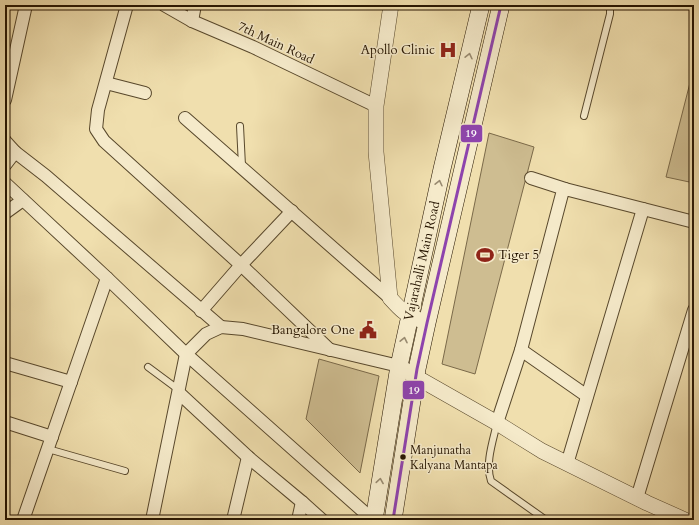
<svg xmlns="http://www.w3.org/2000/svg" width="699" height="525" font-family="Cardo,serif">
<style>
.green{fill:#cebd91;stroke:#7a6949}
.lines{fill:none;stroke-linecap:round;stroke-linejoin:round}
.service-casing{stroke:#58482c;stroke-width:8}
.minor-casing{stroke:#58482c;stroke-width:14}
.tertiary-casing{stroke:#58482c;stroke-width:16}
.secondary-casing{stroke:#261501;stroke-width:18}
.service{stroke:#f5eaca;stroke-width:6}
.minor{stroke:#f5eaca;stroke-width:12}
.tertiary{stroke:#f5eaca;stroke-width:15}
.secondary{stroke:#f5eaca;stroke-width:17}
.bus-1-casing{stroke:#f5eaca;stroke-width:6}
.bus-1{stroke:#8e44ad;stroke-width:3}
.oneway{stroke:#988a70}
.bus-dot{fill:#261501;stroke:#f5eaca;stroke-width:1.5}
.labels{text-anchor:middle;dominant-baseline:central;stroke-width:3;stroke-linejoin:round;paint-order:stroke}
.bus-label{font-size:12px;fill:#261501;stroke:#f5eaca;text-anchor:start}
.street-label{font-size:13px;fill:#261501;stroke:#f5eaca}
.poi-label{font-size:13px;fill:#261501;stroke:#f5eaca;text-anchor:end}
.line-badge{stroke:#f5eaca;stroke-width:1.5}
.badge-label{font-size:11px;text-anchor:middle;font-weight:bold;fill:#fff}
</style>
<rect width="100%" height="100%" fill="#f0dfae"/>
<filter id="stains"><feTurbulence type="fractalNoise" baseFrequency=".005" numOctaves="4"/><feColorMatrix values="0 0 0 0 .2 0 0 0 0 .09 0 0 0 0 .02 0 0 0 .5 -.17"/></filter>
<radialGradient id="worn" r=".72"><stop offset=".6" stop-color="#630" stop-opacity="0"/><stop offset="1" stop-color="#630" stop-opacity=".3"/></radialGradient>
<g class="green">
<path d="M694,67V183L666,177Z"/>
<path d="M489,133L534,147L475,374L442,364Z"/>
<path d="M319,359L379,376L360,473L306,419Z"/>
</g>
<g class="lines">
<g class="service-casing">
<g id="service">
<path d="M584,116L610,14V5"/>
<path d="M240,126L242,166"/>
<path d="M148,367L179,390"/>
<path d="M497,423C493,441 485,463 491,481L546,520"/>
<path d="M48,449L125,471"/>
</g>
</g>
<g class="minor-casing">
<g id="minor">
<path d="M127,5L98,110L96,129L104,141L241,265L330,350"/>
<path d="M164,5L192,21L253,47L376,106"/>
<path d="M192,21L195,5"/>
<path d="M106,83L145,93"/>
<path d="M5,100L26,5"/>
<path d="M185,118L390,298"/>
<path d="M5,141L15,152"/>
<path d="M5,165L15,152L46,176L221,327"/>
<path d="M531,178L565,189"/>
<path d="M5,183L107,278L186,354L373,520"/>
<path d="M5,213L23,200"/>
<path d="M201,311L241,265L292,211"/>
<path d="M521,350L587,396"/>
<path d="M5,363L71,382"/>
<path d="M179,393L248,457L302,502L322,520"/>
<path d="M5,422L52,437"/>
<path d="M497,423L521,350L562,194L565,189L694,222"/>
<path d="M567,464L643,209"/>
<path d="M637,498L694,310"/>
<path d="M23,520L107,278"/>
<path d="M152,520L186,354L206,334L221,327L243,329L399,366"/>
<path d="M233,520L248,457"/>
<path d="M298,520L302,502"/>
</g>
</g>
<g class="tertiary-casing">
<g id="tertiary">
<path d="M391,5L376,106V152L390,298C400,309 405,315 420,320"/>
<path d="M399,366L416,377L497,423L542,451L647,503L685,520"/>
</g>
</g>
<g class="secondary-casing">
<g id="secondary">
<path d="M374,520L399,366L442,169L481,5"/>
<path d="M393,520L417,369L427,323L501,5"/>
</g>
</g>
<use href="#service" class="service"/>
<use href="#minor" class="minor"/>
<use href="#tertiary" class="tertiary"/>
<use href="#secondary" class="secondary"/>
<g class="bus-1-casing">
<path id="bus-1" d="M393,520L417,369L427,323L501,5"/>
</g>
<use href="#bus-1" class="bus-1"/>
</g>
<defs><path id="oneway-chevron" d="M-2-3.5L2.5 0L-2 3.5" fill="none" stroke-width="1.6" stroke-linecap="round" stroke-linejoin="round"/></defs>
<g class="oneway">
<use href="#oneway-chevron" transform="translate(469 56) rotate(-77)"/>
<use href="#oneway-chevron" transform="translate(439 183) rotate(-77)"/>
<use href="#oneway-chevron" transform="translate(404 340) rotate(-78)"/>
<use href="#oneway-chevron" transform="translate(380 481) rotate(-81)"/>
</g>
<defs>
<g id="hospital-bare" transform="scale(1.38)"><path d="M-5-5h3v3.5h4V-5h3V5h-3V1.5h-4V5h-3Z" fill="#8f2418" stroke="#f5eaca" stroke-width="2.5" paint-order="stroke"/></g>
<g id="stadium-bare" transform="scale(1.38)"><path d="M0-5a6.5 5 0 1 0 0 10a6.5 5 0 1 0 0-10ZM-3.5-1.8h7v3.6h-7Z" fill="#8f2418" stroke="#f5eaca" stroke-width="2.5" paint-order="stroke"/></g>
<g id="civic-bare" transform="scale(1.38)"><path d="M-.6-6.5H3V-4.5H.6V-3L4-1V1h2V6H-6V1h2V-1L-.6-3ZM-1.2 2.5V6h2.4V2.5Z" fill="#8f2418" stroke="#f5eaca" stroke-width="2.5" paint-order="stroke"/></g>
</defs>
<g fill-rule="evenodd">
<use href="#hospital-bare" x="448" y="50"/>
<use href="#stadium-bare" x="485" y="255"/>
<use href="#civic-bare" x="368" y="330"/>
</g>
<circle class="bus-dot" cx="403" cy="457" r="3.5"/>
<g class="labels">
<g class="bus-label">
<text x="410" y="450">Manjunatha<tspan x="410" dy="15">Kalyana Mantapa</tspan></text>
</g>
<g class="street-label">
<text transform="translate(276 43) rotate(25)">7th Main Road</text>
<text transform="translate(422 261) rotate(-77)">Vajarahalli Main Road</text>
</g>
<g class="poi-label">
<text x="435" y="50">Apollo Clinic</text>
<text x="498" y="255" text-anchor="start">Tiger 5</text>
<text x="355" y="330">Bangalore One</text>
</g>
</g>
<g class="line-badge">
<rect x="460" y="124" width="23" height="19" rx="4" fill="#8e44ad"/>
<rect x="402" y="380" width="23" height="20" rx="4" fill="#8e44ad"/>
</g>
<g class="badge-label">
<text x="471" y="137">19</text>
<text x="414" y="394">19</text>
</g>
<rect width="699" height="525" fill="none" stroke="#f0dfae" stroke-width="20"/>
<rect x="6" y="6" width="687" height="513" fill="none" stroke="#261501" stroke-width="2"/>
<rect x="10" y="10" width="679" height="505" fill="none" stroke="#261501"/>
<rect width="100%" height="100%" filter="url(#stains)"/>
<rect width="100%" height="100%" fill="url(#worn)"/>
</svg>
